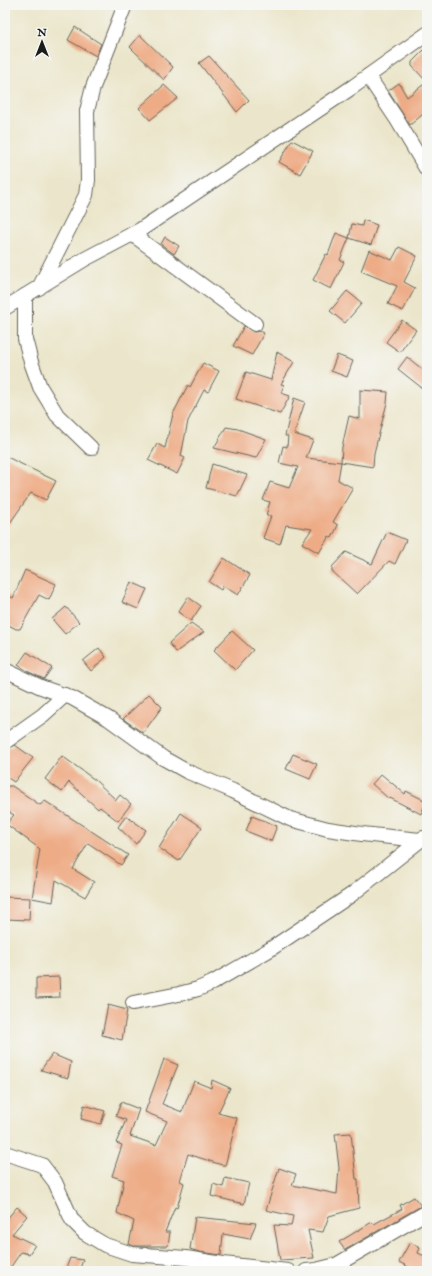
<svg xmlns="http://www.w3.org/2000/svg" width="432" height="1276" font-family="'IM FELL English',serif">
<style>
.building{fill:#eeac86}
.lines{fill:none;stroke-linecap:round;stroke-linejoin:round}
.minor-casing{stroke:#646359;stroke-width:16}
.minor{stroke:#fff;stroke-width:14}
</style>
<rect width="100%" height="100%" fill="#f6f6f2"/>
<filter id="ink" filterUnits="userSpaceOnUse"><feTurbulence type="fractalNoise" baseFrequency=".025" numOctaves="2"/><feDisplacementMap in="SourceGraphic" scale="8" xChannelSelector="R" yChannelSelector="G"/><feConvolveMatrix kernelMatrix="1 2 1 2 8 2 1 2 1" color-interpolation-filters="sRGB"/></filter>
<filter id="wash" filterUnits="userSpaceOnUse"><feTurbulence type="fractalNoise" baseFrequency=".012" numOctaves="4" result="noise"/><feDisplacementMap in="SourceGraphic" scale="16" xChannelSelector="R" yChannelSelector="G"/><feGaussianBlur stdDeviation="0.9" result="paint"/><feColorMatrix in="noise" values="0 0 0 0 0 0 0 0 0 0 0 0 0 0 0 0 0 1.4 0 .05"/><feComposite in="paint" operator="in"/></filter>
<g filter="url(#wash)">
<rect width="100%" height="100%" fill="#ebe6cb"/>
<g id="blocks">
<g class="building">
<path d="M75,27L101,44L96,56L68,40Z"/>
<path d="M140,35L173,67L164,80L130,47Z"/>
<path d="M427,47V111L410,125L388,91L399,83L407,97L427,82L412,66V62Z"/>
<path d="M209,56L249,100L237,112L199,63Z"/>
<path d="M164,85L178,98L150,120L139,108Z"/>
<path d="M292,140L313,151L300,174L279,162Z"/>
<path d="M363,220L377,225L371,245L349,238L352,224L362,226Z"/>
<path d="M336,233L349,238L340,260L344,262L331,289L313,280L326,254L328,255Z"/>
<path d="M165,237L179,246L174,254L161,244Z"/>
<path d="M399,247L417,256L404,282L415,288L403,311L388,304L397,286L361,271L369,250L392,260Z"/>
<path d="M347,291L362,303L345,323L330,311Z"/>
<path d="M402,320L416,330L400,352L386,342Z"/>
<path d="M244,326L254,332L260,331L264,333L252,355L233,346Z"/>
<path d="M277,352L294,362L281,384L284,385L281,393L290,396L280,414L236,399L246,372L271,380Z"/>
<path d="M337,355L353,361L347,377L331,371Z"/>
<path d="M407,357L427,373V392L398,369Z"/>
<path d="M203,363L219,371L208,392L204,390L188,421L181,456L185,458L177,474L148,460L157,444L165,448L173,414L188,385L190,387Z"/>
<path d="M360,390L388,392L387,403L374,453L373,467L341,462L342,447L349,416L360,419Z"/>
<path d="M294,398L305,402L294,434L313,440L306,458L341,462L338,480L353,488L333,522L338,525L332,538L329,536L319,553L302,543L312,529L286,525L280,544L263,538L271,516L266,515L270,502L263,500L270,482L289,488L298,467L279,463L283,446L287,447L288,436H285Z"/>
<path d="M226,427L238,429L266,439L256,458L214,448Z"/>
<path d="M5,456L56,481L46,500L31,493L5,530Z"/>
<path d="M212,464L247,475L237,496L206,488Z"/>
<path d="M387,532L406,540L395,564L389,561L357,594L332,571V567L346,552L372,564Z"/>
<path d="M224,558L250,575L238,595L223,586L221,590L209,582Z"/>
<path d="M25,570L56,584L49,600L39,595L20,629H16L5,623V594L13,598Z"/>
<path d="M131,582L147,589L138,609L122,602Z"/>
<path d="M188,597L201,606L191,621L178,612Z"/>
<path d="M66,607L79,622L65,634L52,619Z"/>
<path d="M191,623L204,632L176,652L169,643Z"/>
<path d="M232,631L253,650L235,670L214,650Z"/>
<path d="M99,648L106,657L91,671L83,661Z"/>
<path d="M27,652L52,668L44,679L29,672L18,665Z"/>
<path d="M149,694L162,707L143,733L123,719Z"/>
<path d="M15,745L33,758L14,782L5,776V750Z"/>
<path d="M293,754L317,764L310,779L286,769Z"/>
<path d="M62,756L95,780L116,800L120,795L131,804L118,821L100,807L98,809L69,782L62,792L45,779Z"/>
<path d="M381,774L405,794L406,791L426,801L421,814L390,798L389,799L372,784Z"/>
<path d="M8,786H12L40,805L45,801L128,855L121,865L88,843L73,869L94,882L85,897L56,880L53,902L32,898L40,849L6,824L14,815L5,810V790Z"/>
<path d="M181,813L202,827L179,861L159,848Z"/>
<path d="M126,816L146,830L136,844L118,827Z"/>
<path d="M252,816L277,826L271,841L246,831Z"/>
<path d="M5,897L30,898L29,920L5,919Z"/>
<path d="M59,977L60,997L36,998V978Z"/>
<path d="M108,1005L127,1010L122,1040L102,1035Z"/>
<path d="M52,1054L71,1062L68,1078L41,1070Z"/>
<path d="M164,1059L178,1065L162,1104L182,1112L194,1081L211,1088L212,1080L230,1088L218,1113L237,1118L225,1166L188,1154L180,1181L184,1183L177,1208L175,1207L165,1232H170L168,1246H134L129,1244L134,1221L117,1213L124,1180L112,1176L122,1145L116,1143L126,1120L116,1116L121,1102L139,1109L130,1136L156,1145L167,1121L145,1112Z"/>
<path d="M84,1105L105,1111L101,1124L81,1119Z"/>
<path d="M351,1133L356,1179H358L359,1208L329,1216L323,1232L308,1230L314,1258L280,1260L274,1225L291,1226L293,1216L266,1210L279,1168L296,1174L292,1185L337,1194L339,1168L335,1134Z"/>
<path d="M225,1178L249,1183L244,1204L211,1196L213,1184L223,1187Z"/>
<path d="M414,1197L421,1206L345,1250L339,1242L372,1222L374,1224L402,1209L400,1205Z"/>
<path d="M17,1207L27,1216L12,1234L35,1245L29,1254L21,1252L8,1271H5V1221Z"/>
<path d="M195,1217L256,1223L250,1239L223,1234L221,1255L199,1252L190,1249Z"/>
<path d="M410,1242L420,1248L418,1253L427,1257V1271H416L399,1262Z"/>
<path d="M70,1258L83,1260L79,1271H65Z"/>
</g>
</g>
</g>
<g filter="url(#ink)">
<use href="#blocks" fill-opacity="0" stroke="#646359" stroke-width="1"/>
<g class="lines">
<g class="minor-casing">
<g id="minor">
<path d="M368,76L396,118L427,170"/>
<path d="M132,234L255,324"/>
<path d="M39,288L86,195L88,180L87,111L93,87L125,5"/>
<path d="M25,296V339L31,362L40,387L57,415L91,448"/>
<path d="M5,308L85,259L140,230L354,86L427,34"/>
<path d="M5,670L41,687L72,698L109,719L163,758L186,771L233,791L290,819L328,829L362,834L420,840"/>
<path d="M5,742L43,715L65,695"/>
<path d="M133,1003L179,994L198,989L212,983L269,950L351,895L423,838"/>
<path d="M5,1153L42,1165L55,1182L72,1220L85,1233L105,1245L132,1254L186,1258L223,1264L288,1271"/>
<path d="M306,1271L316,1270L336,1265L427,1212"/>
</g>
</g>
<use href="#minor" class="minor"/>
</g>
</g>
<rect width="432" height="1276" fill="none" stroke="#f6f6f2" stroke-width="20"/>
<g transform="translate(42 42)" stroke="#f6f6f2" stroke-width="3" paint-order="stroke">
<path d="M0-3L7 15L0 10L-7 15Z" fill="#1c1c1c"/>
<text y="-6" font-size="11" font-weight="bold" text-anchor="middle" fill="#1c1c1c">N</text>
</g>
</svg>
